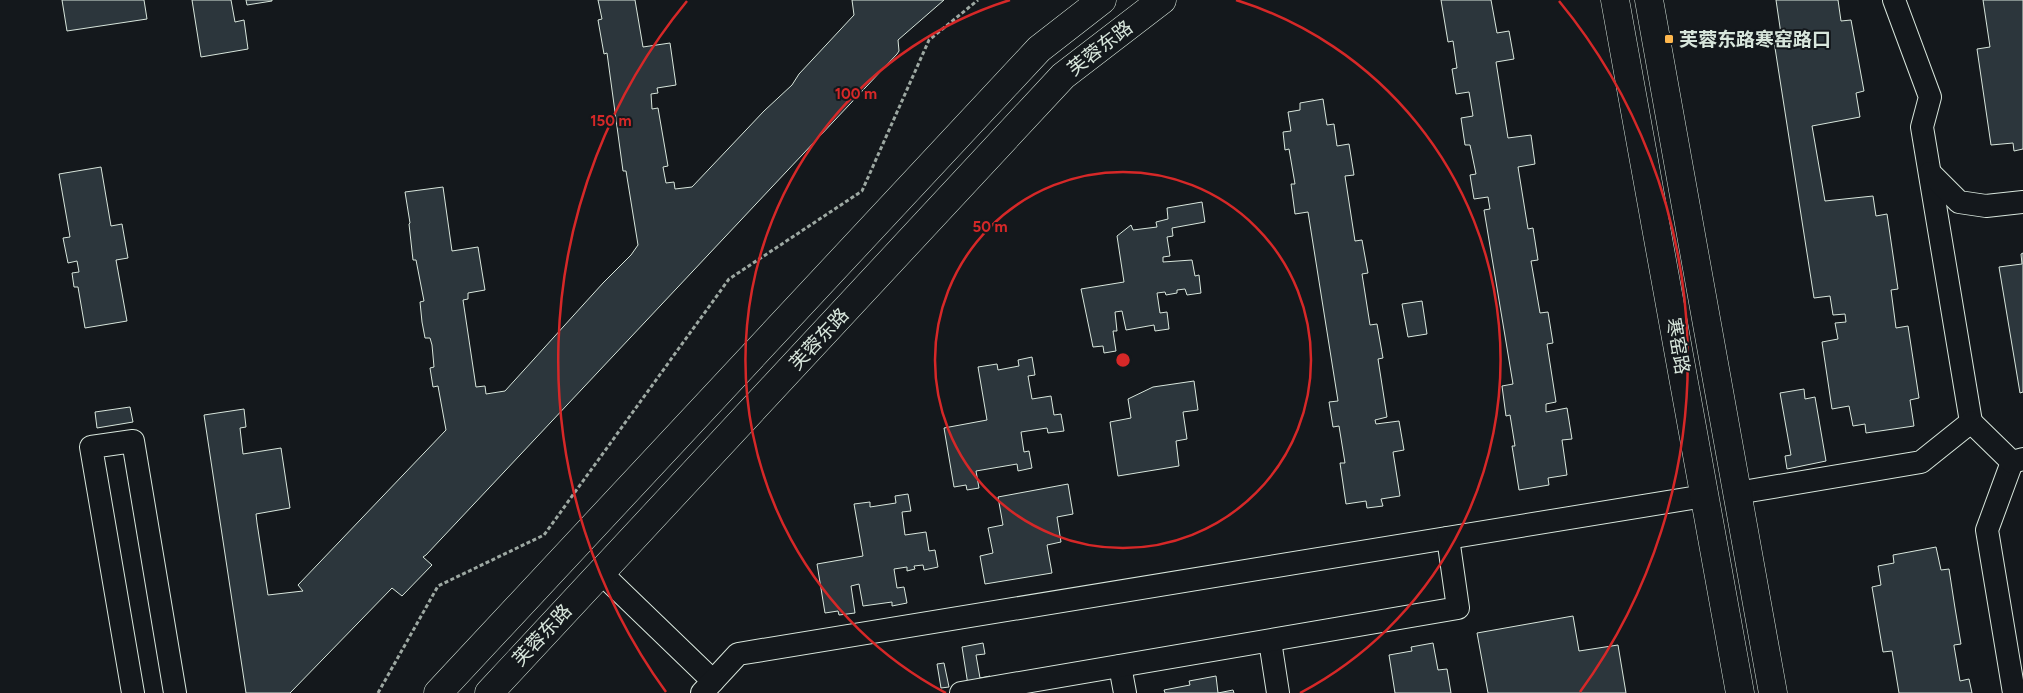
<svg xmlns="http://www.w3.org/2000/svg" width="2023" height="693" font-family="Figtree,'Noto Sans SC',sans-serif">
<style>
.building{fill:#2c363c;stroke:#d8e6dc}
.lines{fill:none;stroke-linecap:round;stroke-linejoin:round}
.street-casing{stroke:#d8e6dc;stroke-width:24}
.secondary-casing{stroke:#d8e6dc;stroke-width:29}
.path{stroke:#9da8a2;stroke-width:3;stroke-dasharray:4 2.5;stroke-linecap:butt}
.street{stroke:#14181c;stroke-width:22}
.secondary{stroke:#14181c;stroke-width:28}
.ring{fill:none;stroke:#d62828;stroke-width:2.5}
.poi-dot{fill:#ffb74d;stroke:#14181c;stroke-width:2}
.labels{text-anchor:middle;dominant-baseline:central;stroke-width:4;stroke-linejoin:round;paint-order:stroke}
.poi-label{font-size:19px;font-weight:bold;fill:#d8e6dc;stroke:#14181c;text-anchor:start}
.street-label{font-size:19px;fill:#d8e6dc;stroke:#14181c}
.centre{fill:#d62828;stroke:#14181c;stroke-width:2.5}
.ring-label{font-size:15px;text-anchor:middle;font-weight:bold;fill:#d62828;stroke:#14181c;stroke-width:4;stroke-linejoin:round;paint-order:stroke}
</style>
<rect width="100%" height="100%" fill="#14181c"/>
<g class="building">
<path d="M62,0H144L147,19L67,31Z"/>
<path d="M192,0H231L235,22L244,20L248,49L201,57Z"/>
<path d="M246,0H272V1L247,5Z"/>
<path d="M598,0H635L643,47L670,43L676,85L657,88L658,93L651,94L652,109L658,108L668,166L663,167L666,183L674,182L675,189L692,187L764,111L792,85L799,74L854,15L852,0H944L898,40L899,51L897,54L426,555L423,557L432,565L402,596L392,588L290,693H246L204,415L244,409L246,427L240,428L243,454L281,448L290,508L256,514L257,523L268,595L303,591L298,585L446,430L438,386L433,387L430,368L434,367L432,345L430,338H425L422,322L420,302L424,301L416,260H413L409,224L410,223L405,192L443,187L452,251L478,247L485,290L468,293V299L463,300L476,387L485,386L486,394L505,391L603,283L631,255L638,245L626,171H623L607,53L604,54L598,20L602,19Z"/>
<path d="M1441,0H1491L1497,33L1509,31L1514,59L1496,62L1508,138L1531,135L1535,164L1518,167L1528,229L1533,228L1538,260L1531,261L1540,313L1548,312L1553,343L1547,344L1556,402L1546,404V412L1567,408L1572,439L1562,440L1567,475L1548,478L1549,485L1519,490L1512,446H1515L1510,415L1506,416L1502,386L1513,384L1484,210L1490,209L1488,197L1474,199L1470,175L1476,174L1470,145H1465L1461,118L1473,116L1469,92L1456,94L1452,69L1457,68L1453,41L1448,42Z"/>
<path d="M1776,0H1838L1841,21L1851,20L1864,91L1856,93L1860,117L1812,126L1825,201L1873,196L1876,216L1887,214L1898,289L1891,290L1896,328L1908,326L1919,398L1910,400L1914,426L1866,433L1865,424L1853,426L1849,406L1832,409L1822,342L1838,339L1835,323L1846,322L1845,314L1833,315L1830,296L1814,298L1773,35L1781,34Z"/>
<path d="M1983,0H2023V149L2014,151L2013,143L1991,145L1977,49L1990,47Z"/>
<path d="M1323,99L1327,125L1334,124L1337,146L1349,144L1354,175L1345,176L1355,241L1362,240L1368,273L1362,274L1370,325L1377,324L1383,358L1378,359L1387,417L1375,420L1376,424L1399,421L1404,450L1393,452L1400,496L1381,499L1383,506L1367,508L1366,501L1346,504L1340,463H1345L1339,426L1333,427L1329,402L1338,401L1308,212L1295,214L1291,184H1295L1289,149L1285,150L1283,132L1291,131L1288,112L1300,110V103Z"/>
<path d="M101,167L111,226L122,224L128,258L116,260L127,321L85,328L78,287H74L72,273L79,272L77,261L68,263L63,238L70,237L59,174Z"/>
<path d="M1202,202L1205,222L1172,228L1173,236L1167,237L1170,256L1163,257V262L1192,260L1195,276L1199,275L1201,293L1187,295L1185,289L1177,290V293L1166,295L1165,292L1157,293L1160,313L1167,312L1169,329L1155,331L1154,325L1126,330L1122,311L1115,312L1117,331H1113L1116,351L1104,353L1103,346L1093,347L1081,289L1124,282L1117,236L1131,225L1133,230L1157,227L1156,222L1168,219L1167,208Z"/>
<path d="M2023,253V392L2020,393L1999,267L2022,264L2021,254Z"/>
<path d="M1422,301L1427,334L1408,337L1402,304Z"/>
<path d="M1032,357L1035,375L1028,376L1032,399L1051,396L1054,415L1061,414L1064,431L1048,433L1047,428L1021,432L1024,452L1029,451L1032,468L1018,471L1017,464L976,471L979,488L967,490L966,485L954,487L944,428L987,420L978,367L997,364L998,370L1019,366L1018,360Z"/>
<path d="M1194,381L1198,410L1183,412L1187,439L1176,441L1179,466L1118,476L1110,422L1131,418L1128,399L1153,387Z"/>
<path d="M1804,389L1805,399L1815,397L1826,461L1787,469L1785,456L1791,455L1780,393Z"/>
<path d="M130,407L133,422L97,428L95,412Z"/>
<path d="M1068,484L1073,514L1057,517L1061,542L1047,545L1052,573L985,584L980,556L993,553L988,528L1003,525L998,497Z"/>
<path d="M908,494L911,511L902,512L905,535L926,532L929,551L935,550L938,567L924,570L923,565L914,566L915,569L907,571V567L894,569L897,588L904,587L907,603L892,606V602L863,606L859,584L851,586L855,613L839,615L838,611L825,613L817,564L863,556L854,504L870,502V507L896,503L895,496Z"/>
<path d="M1936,547L1941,570L1949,569L1955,608L1961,644L1954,645V646L1960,681L1969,679L1972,693H1899L1892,651L1883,652L1872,587L1881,585L1878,566L1894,563L1893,555Z"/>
<path d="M1573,616L1579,651L1618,645L1626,693H1488L1477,633Z"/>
<path d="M983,643L985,654L976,655L980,678L990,676V681L968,685L962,647Z"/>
<path d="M1433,643L1438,670L1447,669L1451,693H1395L1389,655L1412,651L1411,647Z"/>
<path d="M944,663L949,687L941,688L937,664Z"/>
<path d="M1216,676L1218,693L1233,690L1234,693H1165L1164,690L1190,685L1189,681Z"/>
</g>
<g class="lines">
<g class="street-casing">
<g id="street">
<path d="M1894,0L1930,97L1922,127L1971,422"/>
<path d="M1930,173L1959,202L1986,206L2023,202"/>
<path d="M2012,462L1987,530L2014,693"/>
<path d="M1737,493L1921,462L1971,422L2012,462L2023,459"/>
<path d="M601,573L713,681"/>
<path d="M1270,641L1278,693"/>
<path d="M1120,666L1125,693"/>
<path d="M133,693L91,447L133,441L175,693"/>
<path d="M702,693L738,654L1704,496"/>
<path d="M961,693L1458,608L1448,538"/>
</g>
</g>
<g class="secondary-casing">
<g id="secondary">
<path d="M1615,0L1740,693"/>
<path d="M1649,0L1773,693"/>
<path d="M438,693L1039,49L1102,0"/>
<path d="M489,693L1063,76L1162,0"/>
</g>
</g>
<path class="path" d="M378,693L438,586L544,535L729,279L862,191L929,40L978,0"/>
<use href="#street" class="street"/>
<use href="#secondary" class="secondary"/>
</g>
<g class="ring">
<circle cx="1123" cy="360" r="188"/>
<path d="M946 693A377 377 0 0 1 1010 0M1236 0A377 377 0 0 1 1300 693"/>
<path d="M666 692A565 565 0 0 1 687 1M1559 1A565 565 0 0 1 1580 692"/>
</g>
<rect class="poi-dot" x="1664" y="34" width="10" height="10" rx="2.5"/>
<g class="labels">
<g class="poi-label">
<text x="1679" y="39">芙蓉东路寒窑路口</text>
</g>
<g class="street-label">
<text transform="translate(1100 48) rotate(-38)">芙蓉东路</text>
<text transform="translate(819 339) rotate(-47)">芙蓉东路</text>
<text transform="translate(1678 346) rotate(80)">寒窑路</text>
<text transform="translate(542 635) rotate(-47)">芙蓉东路</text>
</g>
</g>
<circle cx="1123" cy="360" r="8" class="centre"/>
<g class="ring-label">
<text x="856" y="99">100 m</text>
<text x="611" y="126">150 m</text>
<text x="990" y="232">50 m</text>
</g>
</svg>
